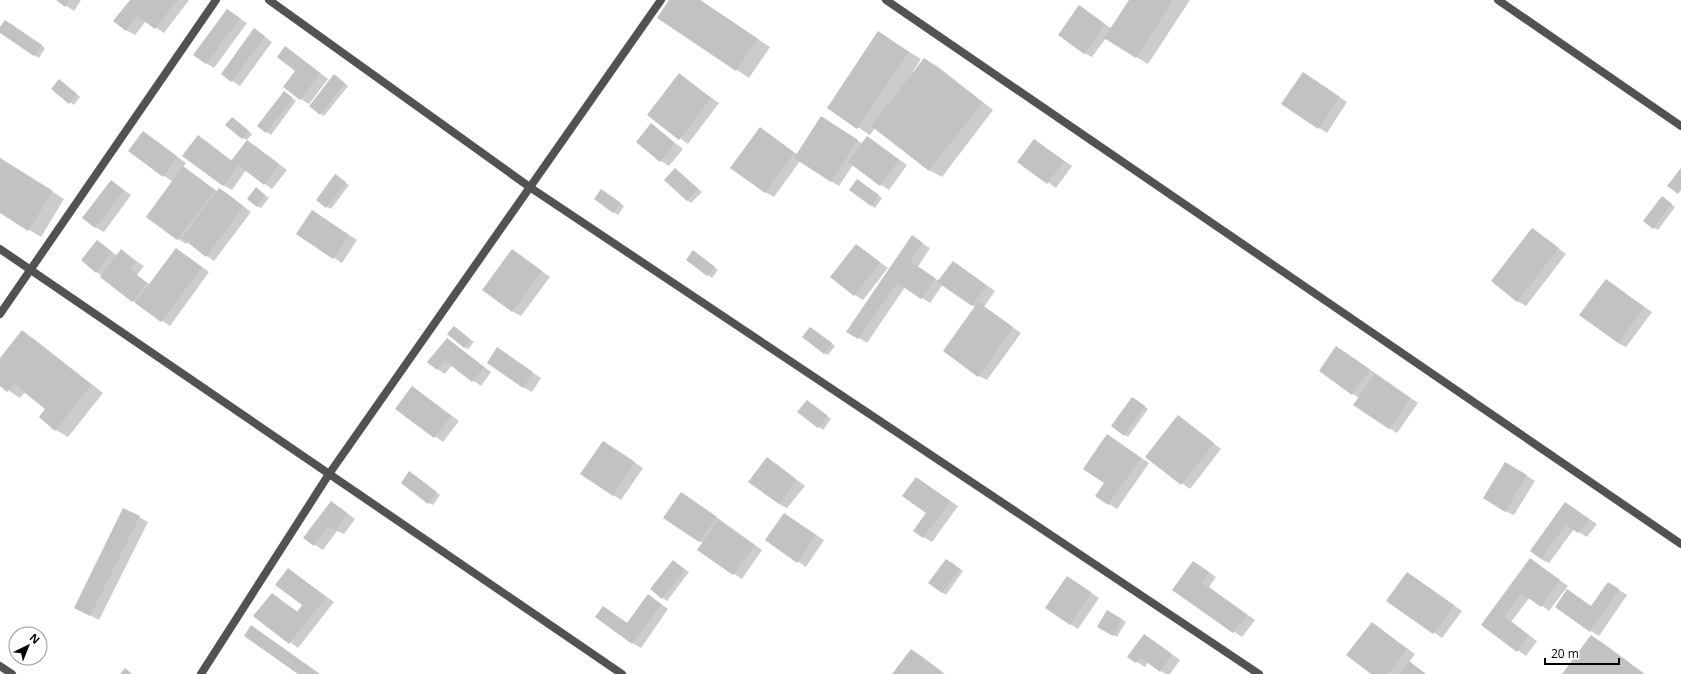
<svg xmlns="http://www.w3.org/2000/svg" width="1681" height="674" font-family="'Open Sans',sans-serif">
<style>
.shadow{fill:#0003}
.building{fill:#c2c2c2}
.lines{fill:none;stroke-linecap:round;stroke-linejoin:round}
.street{stroke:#525252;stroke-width:8}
</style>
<rect width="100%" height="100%" fill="#fff"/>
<g class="shadow">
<path d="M57,0H81L74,11Z"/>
<path d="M131,0H189L164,33L146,21L135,35L126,30Z"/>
<path d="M670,0H700L770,47L749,78L658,18Z"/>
<path d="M1130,0H1190L1148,64L1106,38L1092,57L1084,53L1079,6L1112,29Z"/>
<path d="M227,10L247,23L214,68L206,63Z"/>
<path d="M9,23L45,48L39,58L0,32V29Z"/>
<path d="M263,35L272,42L240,86L222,74Z"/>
<path d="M890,40L921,59L910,76L911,77L925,59L937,66L993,110L942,177L929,170L875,128L870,135L828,108Z"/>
<path d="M286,47L328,79L309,104L301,99L296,71Z"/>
<path d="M679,75L719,103L688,144L648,115Z"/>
<path d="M338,78L348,86L324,116L321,114Z"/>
<path d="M1311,78L1347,102L1327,133L1283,104Z"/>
<path d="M63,83L80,97L74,105L52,89Z"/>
<path d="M288,95L296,101L271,135L259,126Z"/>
<path d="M236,120L252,134L247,140L243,138Z"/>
<path d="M830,123L863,144L868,137L907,165L889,190L853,165L839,186L800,161L774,197L765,192L768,133L798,155Z"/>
<path d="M651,125L683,149L669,166L661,161Z"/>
<path d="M143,132L186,163L183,167L218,192L220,189L228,194L251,212L214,261L188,242L186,244L178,239L147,216L173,182L129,151Z"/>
<path d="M1034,140L1072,166L1056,188L1019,162Z"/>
<path d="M206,141L232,161L255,146L287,170L272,189L246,170L232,190L223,185Z"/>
<path d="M0,158L64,199L41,237L0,212Z"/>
<path d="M676,169L702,192L691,203L687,200Z"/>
<path d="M339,178L349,185L331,209L327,207Z"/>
<path d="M112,182L131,195L104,232L95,227Z"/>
<path d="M861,183L882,198L875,208L871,205Z"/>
<path d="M260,191L269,198L261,208L257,206Z"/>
<path d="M605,192L624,206L618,215L595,199Z"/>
<path d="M1666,200L1675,207L1658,230L1654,228Z"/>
<path d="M320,216L357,240L342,263L297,234Z"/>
<path d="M1533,229L1566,254L1526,306L1517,301Z"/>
<path d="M920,242L930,248L918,267L939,281L953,262L961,267L995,291L984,307L1021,333L987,380L979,376L975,307L943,284L930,303L905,287L867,343L848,331Z"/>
<path d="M101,243L117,256L121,251L144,266L137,275L150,285L176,249L209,272L170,326L133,301L97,272Z"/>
<path d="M856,245L888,268L863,300L855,295Z"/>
<path d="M513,250L550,277L521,316L512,311Z"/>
<path d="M697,254L718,270L712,278L687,259Z"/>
<path d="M1606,280L1652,312L1626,347L1618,343Z"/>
<path d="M454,327L474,342L468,349L464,347Z"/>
<path d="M814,330L835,346L828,355L824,353Z"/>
<path d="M22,332L34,339L103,393L68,437L56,430L40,417L47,409L25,392L20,398L0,385V360Z"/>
<path d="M447,339L491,372L481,386L452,365L445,374L437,369Z"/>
<path d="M1345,352L1418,403L1397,433L1389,428L1359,398L1320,371Z"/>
<path d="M505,354L541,378L532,392L523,387Z"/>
<path d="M413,387L459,421L443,442L397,409Z"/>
<path d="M1136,400L1148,409L1128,437L1125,435Z"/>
<path d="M811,404L831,419L823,430L799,412Z"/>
<path d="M1186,422L1221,449L1190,489L1146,457Z"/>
<path d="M1108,435L1149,463L1117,509L1096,496L1105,483Z"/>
<path d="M603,442L643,468L621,500L613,495Z"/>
<path d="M775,463L805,486L787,508L779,504Z"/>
<path d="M1506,463L1535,481L1514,515L1505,511Z"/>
<path d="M414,475L440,495L433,505L429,503Z"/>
<path d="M924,483L958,506L932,542L914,531L927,513Z"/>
<path d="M690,498L762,550L742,579L699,550L703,543L699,541Z"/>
<path d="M1566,503L1597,524L1587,537L1574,529L1549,563L1541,559Z"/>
<path d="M339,507L355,519L344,534L337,531L323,550L305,538Z"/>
<path d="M784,514L824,540L806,567L766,540Z"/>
<path d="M139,517L148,522L99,620L84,612Z"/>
<path d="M1531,560L1568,586L1549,611L1530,597L1511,622L1537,641L1526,656L1482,625Z"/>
<path d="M673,561L689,572L667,601L651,589Z"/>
<path d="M951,562L963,571L946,595L930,583Z"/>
<path d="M1194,562L1216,577L1209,587L1255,620L1242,637L1174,590Z"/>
<path d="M288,569L334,602L298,648L255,616L272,594L298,612L303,605Z"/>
<path d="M1407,573L1462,611L1442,638L1388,600Z"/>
<path d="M1075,582L1099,598L1078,629L1070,624Z"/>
<path d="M1616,588L1627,595L1599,636L1591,631Z"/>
<path d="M656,600L668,609L641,648L632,643L603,607L627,623Z"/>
<path d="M1108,611L1126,622L1117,637L1099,626Z"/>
<path d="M1372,623L1415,654L1409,662L1426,674H1373Z"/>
<path d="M1591,636L1603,643L1645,674H1563Z"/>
<path d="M1152,640L1180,660L1170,674H1165L1148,662L1145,667L1129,657Z"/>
<path d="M911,650L920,655L945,674H893Z"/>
</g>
<g class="building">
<path d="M56,0H69L65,7Z"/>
<path d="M130,0H177L155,29L137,16L126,31L113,21Z"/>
<path d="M669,0H700L758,39L736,71L657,18Z"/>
<path d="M1129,0H1173L1136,58L1104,38Z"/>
<path d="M1079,5L1105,24L1084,54L1058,35Z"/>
<path d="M227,9L240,18L206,64L193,55Z"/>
<path d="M5,20L42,45L34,56L0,33V27Z"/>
<path d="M254,28L265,36L231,82L221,74Z"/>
<path d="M878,31L909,52L857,129L827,108Z"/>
<path d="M285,46L320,73L300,100L283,87L295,71L277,57Z"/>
<path d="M924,58L982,102L929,171L871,126Z"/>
<path d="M1303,72L1340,97L1318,129L1281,104Z"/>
<path d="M679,73L711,98L679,140L647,115Z"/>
<path d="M334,74L345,83L320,115L309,106Z"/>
<path d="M59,79L77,94L69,104L51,89Z"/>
<path d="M284,91L293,98L266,133L257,126Z"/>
<path d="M821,116L858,140L831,182L794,158Z"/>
<path d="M232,117L249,131L242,139L225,125Z"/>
<path d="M651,123L675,143L660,162L636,142Z"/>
<path d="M760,127L794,153L765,193L730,168Z"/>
<path d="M143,131L178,157L163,177L128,151Z"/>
<path d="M198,135L231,161L247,140L279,164L264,185L238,165L223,186L182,156Z"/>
<path d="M867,136L899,160L880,186L848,162Z"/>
<path d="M1034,139L1064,161L1047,184L1017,162Z"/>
<path d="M0,158L53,191L28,231L0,213Z"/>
<path d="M183,166L215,190L177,240L146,217Z"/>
<path d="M675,168L698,189L687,201L664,180Z"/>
<path d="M1681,168V190L1678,194L1667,186Z"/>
<path d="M335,174L346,182L326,208L316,200Z"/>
<path d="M857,179L879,195L871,206L849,190Z"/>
<path d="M111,180L124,190L95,228L82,218Z"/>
<path d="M256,187L265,195L257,207L247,199Z"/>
<path d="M219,188L243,206L206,257L182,238Z"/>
<path d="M601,189L621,203L613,213L594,199Z"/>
<path d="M1662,196L1672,204L1653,229L1643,221Z"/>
<path d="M312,210L349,235L333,259L296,234Z"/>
<path d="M1532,228L1559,248L1517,302L1491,281Z"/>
<path d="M912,235L923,243L910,261L935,278L921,299L897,283L858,339L846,332Z"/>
<path d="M97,240L112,252L96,273L81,260Z"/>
<path d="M856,244L880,262L854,296L830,277Z"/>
<path d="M176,248L202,267L161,322L135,303Z"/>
<path d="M121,249L136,261L130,269L147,283L132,302L100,277Z"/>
<path d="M512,249L542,271L512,312L482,290Z"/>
<path d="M693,250L715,267L707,276L686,260Z"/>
<path d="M953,261L987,286L972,306L937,282Z"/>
<path d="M1606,279L1644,307L1618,343L1579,315Z"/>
<path d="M978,302L1013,327L978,377L943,351Z"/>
<path d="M454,326L470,339L464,348L447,334Z"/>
<path d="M810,327L832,343L824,354L802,337Z"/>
<path d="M22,330L91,385L55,431L39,417L45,409L14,384L7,392L0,386V358Z"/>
<path d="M447,338L484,367L472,382L444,360L437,370L427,362Z"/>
<path d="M1336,346L1370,370L1352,395L1319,371Z"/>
<path d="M497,347L533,372L523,388L487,363Z"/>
<path d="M1375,374L1410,398L1389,429L1353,405Z"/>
<path d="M412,386L451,416L434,438L395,409Z"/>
<path d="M1132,397L1145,406L1124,436L1111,426Z"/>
<path d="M807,400L828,416L818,428L797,412Z"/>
<path d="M1178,415L1214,443L1181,485L1145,457Z"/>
<path d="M1107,434L1141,458L1108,505L1095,496L1104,483L1083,469Z"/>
<path d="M603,441L635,462L613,496L580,474Z"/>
<path d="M767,457L797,480L779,504L748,482Z"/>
<path d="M1505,462L1527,475L1505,512L1483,498Z"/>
<path d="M409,471L437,492L428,504L401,483Z"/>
<path d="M916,477L950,501L923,538L913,531L926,513L902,496Z"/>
<path d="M681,492L717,517L699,542L663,518Z"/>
<path d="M331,501L347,513L335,530L329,526L314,546L303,538Z"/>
<path d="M1565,502L1589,519L1578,533L1566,524L1541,559L1530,551Z"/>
<path d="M123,508L140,516L90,616L74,608Z"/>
<path d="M784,513L816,535L797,563L765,540Z"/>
<path d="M718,520L755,545L733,575L697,550Z"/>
<path d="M1530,558L1560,580L1541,607L1521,593L1504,616L1529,635L1517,652L1481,625Z"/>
<path d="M946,559L960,569L942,593L928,583Z"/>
<path d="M673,560L685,570L662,599L650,589Z"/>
<path d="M1193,561L1209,572L1201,582L1247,615L1233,633L1172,590Z"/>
<path d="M288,568L326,597L289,644L253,616L272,593L297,612L302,605L275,585Z"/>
<path d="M1407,572L1454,605L1433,634L1386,601Z"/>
<path d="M1067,576L1091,592L1070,625L1045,608Z"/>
<path d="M1608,582L1619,589L1590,632L1555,607L1567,589L1591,606Z"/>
<path d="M648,594L661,604L632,644L595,617L603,606L627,623Z"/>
<path d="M1107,610L1122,619L1113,636L1097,627Z"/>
<path d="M1372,622L1407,649L1388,674H1371L1346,655Z"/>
<path d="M251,625L320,674H298L244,636Z"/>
<path d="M1144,634L1172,654L1160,672L1140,657L1136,663L1127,657Z"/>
<path d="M1591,635L1644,674H1562Z"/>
<path d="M911,649L942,672L940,674H892Z"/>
<path d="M1409,661L1426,674H1399Z"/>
<path d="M125,668L132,674H120Z"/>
</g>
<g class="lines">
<g class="street">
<path d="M269,0L531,188L1259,674"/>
<path d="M886,0L1681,544"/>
<path d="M1498,0L1681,126"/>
<path d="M0,249L622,674"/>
<path d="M0,314L216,0"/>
<path d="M0,666L12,674"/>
<path d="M201,674L329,474L661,0"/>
</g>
</g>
<g transform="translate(28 646) rotate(43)"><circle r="19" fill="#ffffff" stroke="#999999"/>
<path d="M0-3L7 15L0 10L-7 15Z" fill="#000000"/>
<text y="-6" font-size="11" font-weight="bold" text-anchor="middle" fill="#000000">N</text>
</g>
<path d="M1545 658v6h74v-6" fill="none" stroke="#000000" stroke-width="2"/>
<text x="1551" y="658" font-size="12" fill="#000000" stroke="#ffffff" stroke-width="3" paint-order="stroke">20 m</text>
</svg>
